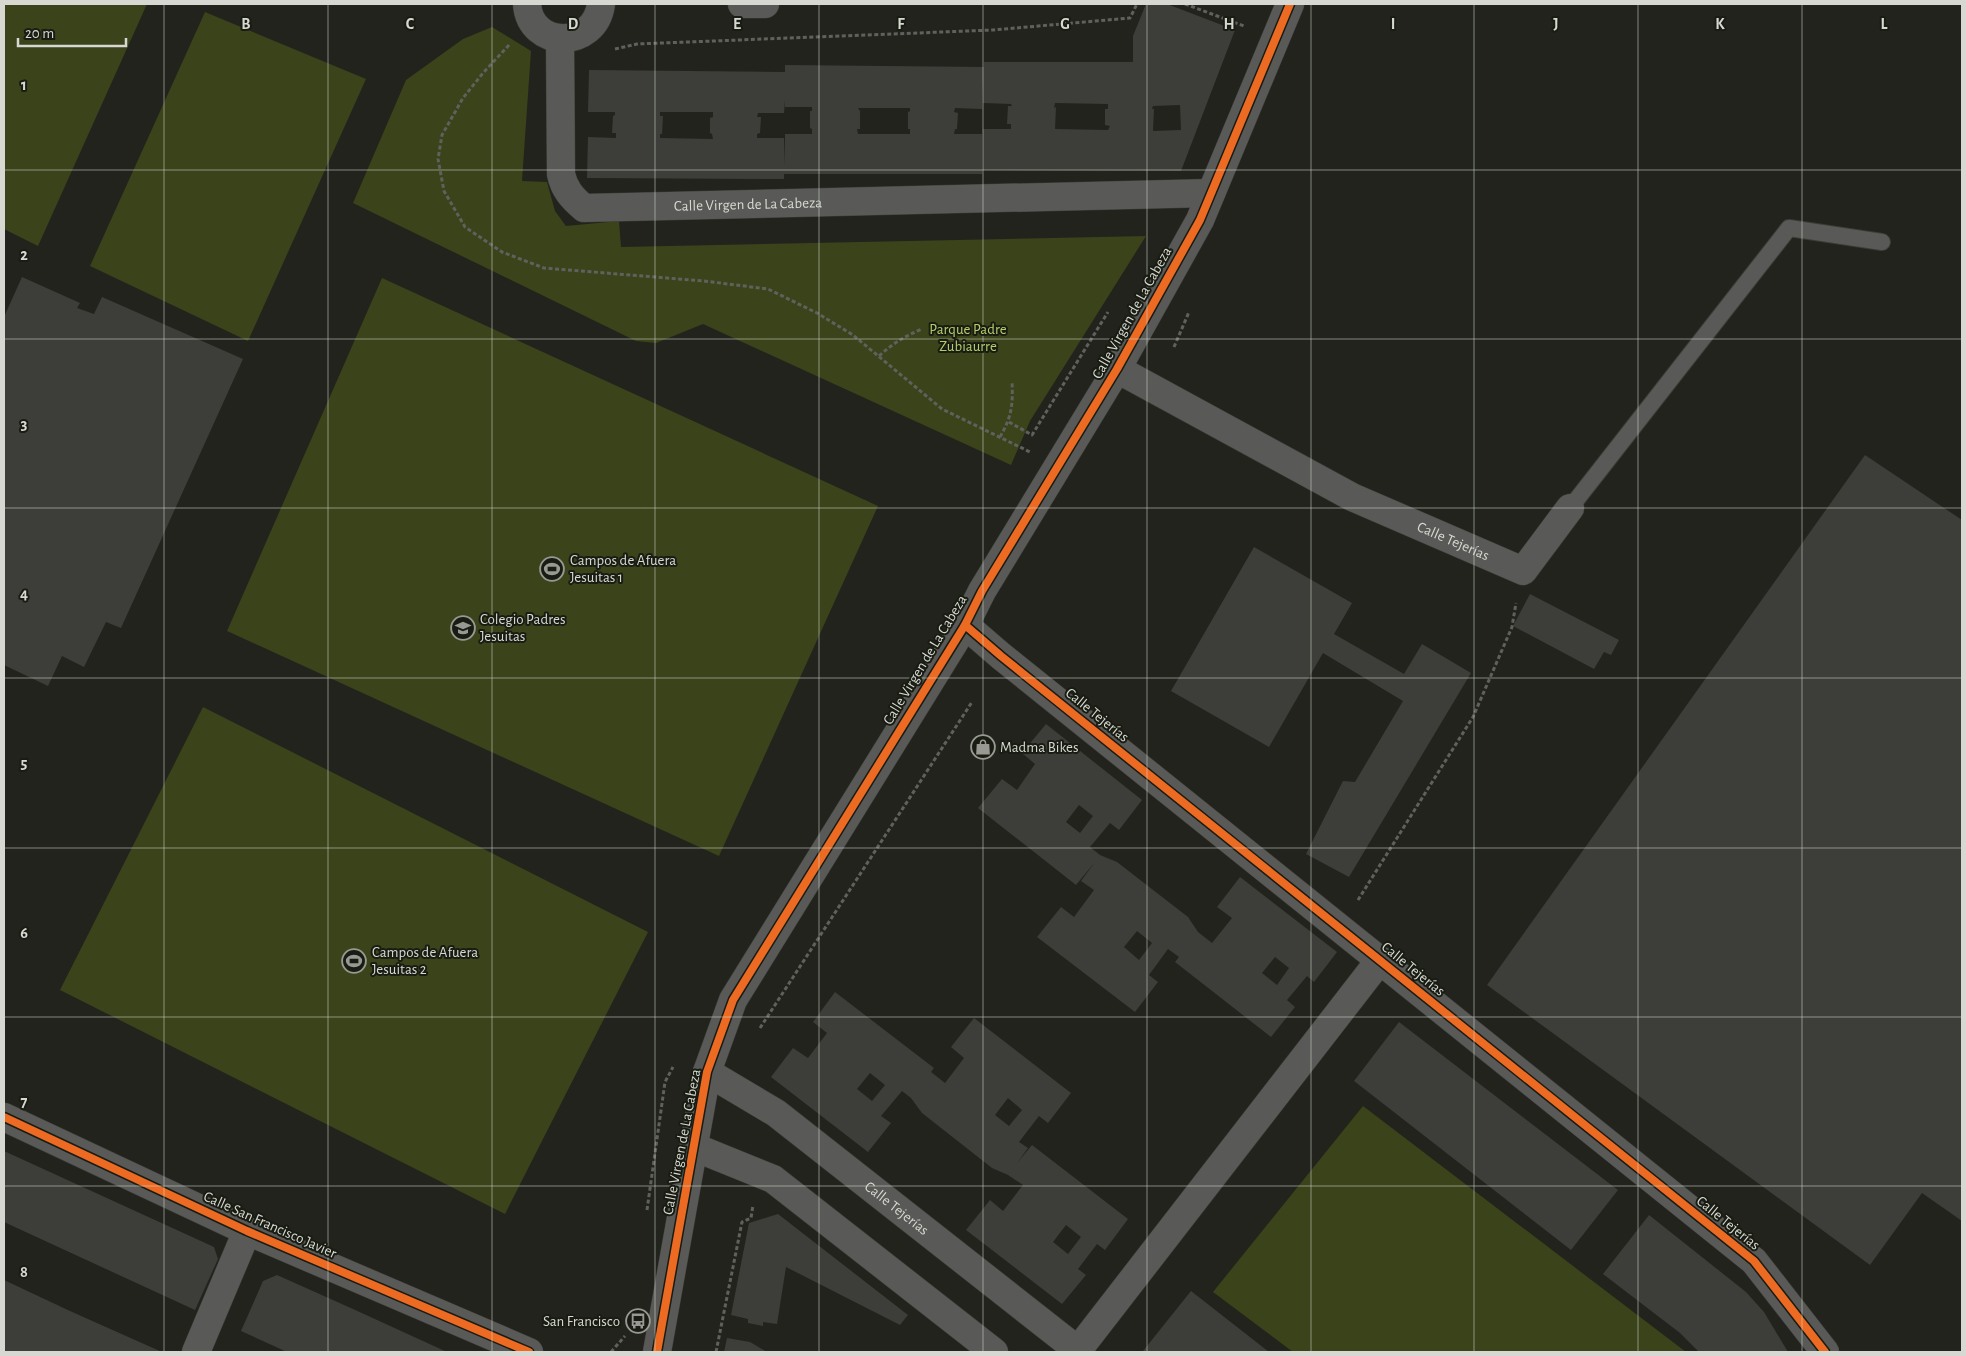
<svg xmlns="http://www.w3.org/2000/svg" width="1966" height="1356" font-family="'Alegreya Sans',sans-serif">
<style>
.green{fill:#3a431a}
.building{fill:#3d3e39;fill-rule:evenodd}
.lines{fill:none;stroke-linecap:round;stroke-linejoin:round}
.service-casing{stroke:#3c3d38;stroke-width:18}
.minor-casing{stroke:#3c3d38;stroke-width:29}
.tertiary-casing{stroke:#3c3d38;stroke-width:29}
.path{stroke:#60615d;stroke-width:3;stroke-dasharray:4 2.5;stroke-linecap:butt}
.service{stroke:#595a57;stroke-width:16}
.minor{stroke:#595a57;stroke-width:28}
.tertiary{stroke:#595a57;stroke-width:28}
.cycleway-casing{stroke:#191c12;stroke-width:11}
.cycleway{stroke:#ed6a23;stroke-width:8}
.grid{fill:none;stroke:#d6d8d1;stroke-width:1;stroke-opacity:0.55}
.labels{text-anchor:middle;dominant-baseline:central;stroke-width:4;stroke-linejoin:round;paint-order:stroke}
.street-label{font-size:15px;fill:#d6d8d1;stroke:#191c12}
.park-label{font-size:15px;fill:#b6cd6b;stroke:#191c12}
.poi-label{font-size:15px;fill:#d6d8d1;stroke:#191c12;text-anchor:start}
.grid-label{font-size:16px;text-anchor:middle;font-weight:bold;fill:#d6d8d1;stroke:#191c12;stroke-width:4;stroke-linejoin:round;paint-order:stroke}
</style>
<rect width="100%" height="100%" fill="#22231d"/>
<g class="green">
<path d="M4,4H147L38,246L4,229Z"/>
<path d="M205,12L366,79L248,341L90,266Z"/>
<path d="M492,27L531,51L522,181L547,182L555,211L566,226L619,221L621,247L1146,236L1030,421L1011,465L703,324L656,343L636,341L353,203L406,80L463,39Z"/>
<path d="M382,278L878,506L719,856L227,631Z"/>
<path d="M203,707L648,932L505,1214L60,990Z"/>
<path d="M1363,1106L1686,1352H1293L1213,1292Z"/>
</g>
<g class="building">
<path d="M1146,4H1167L1235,30L1181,171L983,170V129H1011V124H1007L1008,106H1012L1011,104L983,103V79L982,109L955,108L954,112L958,113L957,129H955L954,134H982V174H784V179L587,178L588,137L616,138V133H612L613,116L615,115V112H588L589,70L785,72V65L984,67V62H1133V36ZM785,100V107H812V111H810V128L812,129V134H785V167L784,138H757V134L760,133L761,117H757L758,113H784ZM1055,103L1108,104V109H1105V125L1110,126L1108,130L1055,129L1056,107L1054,108ZM1180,105L1181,130L1153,131L1154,109H1152L1153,106ZM858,108H910V111L908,112V129H910V134H858L857,129H860V111ZM660,112H713V117L710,118V133L712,134L713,139L660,138V134H662L663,116H660Z"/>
<path d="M22,277L80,303L77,308L94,314L102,297L243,359L121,628L106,622L84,667L62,656L48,686L4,665V317Z"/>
<path d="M1865,455L1962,520V1221L1922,1193L1870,1265L1487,985Z"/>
<path d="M1254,547L1352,603L1334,634L1404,674L1422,644L1471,673L1349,877L1306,854L1343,781L1355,782L1403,701L1323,653L1269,747L1171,691Z"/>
<path d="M1530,594L1619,640L1611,655L1604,652L1594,669L1513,626Z"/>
<path d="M1046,724L1142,800L1119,830L1110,823L1090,847L1100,855L1117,862L1188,917L1198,932L1212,943L1232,918L1217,907L1240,877L1337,952L1314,982L1307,976L1287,1000L1295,1007L1271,1037L1175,962L1179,957L1168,949L1149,975L1158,982L1135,1012L1037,937L1061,907L1074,917L1094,890L1081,881L1095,862L1076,885L978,808L1002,779L1017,790L1035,764L1022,753ZM1079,805L1093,816L1080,833L1066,822ZM1137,931L1152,943L1139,960L1124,947ZM1275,957L1289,968L1277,985L1262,973Z"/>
<path d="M835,992L934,1068L931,1072L945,1083L964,1058L951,1047L974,1018L1071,1093L1048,1123L1039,1116L1019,1142L1028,1148L1017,1163L1032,1145L1128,1219L1105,1250L1097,1244L1078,1269L1086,1275L1062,1304L966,1230L990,1200L1003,1211L1023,1185L1008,1175L992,1168L922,1113L911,1098L902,1091L881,1116L891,1123L868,1152L771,1077L793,1048L808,1058L827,1033L813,1022ZM870,1073L885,1085L872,1101L857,1089ZM1008,1098L1022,1110L1009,1126L995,1115ZM1066,1225L1081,1237L1068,1254L1053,1242Z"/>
<path d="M1399,1022L1618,1190L1571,1250L1354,1081Z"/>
<path d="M4,1151L214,1247L218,1259L195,1310L4,1222Z"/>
<path d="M778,1214L908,1315L900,1325L786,1267L777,1324L763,1322V1326L748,1323V1319L731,1315L749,1223Z"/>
<path d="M1649,1215L1746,1292L1764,1312L1788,1352H1699L1680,1333L1603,1274Z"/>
<path d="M277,1275L353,1309L447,1352H287L241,1331L263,1281Z"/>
<path d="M4,1280L70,1311L162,1352H5Z"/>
<path d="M1191,1291L1269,1352L1143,1351Z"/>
<path d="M727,1338L750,1342L767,1352H724Z"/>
</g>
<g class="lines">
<g class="service-casing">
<path id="service" d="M1570,508L1789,228L1882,242"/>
</g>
<g class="minor-casing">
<g id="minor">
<path d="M527,4C530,49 595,50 601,4"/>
<path d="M742,4H765"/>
<path id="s1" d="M560,38L561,174C564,189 572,198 584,208L1211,193"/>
<path id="s2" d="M1117,369L1352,497L1523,571L1570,508"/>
<path d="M965,625L1001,656L1754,1261L1825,1352"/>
<path id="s3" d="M707,1072L776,1113L1080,1352"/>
<path d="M4,1117L247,1231L529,1352"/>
<path d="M694,1147L773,1179L994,1352"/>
<path d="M1078,1350L1380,960"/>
<path d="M196,1352L247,1231"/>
</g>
</g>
<g class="tertiary-casing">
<path id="tertiary" d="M657,1352L707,1072L733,1000L965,625L982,591L1117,369L1200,220L1290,4"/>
</g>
<g class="path">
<path d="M1185,4L1244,26L1243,27"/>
<path d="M509,45L483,73L463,98L442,135L438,159L444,191L465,227L502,252L544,268L704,281L768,289L817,313L853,335L942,409L1030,452"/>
<path d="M615,49L637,44L993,30L1130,18L1137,4"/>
<path d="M1174,347L1189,312"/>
<path d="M879,356C892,344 905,336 922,329"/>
<path d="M1009,422L1032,435L1108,312"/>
<path d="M1000,437C1012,416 1013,405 1012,381"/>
<path d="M1358,900L1473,717L1512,627L1516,603"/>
<path d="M760,1028L972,702"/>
<path d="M647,1210L665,1082L673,1067"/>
<path d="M611,1352L625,1336"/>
<path d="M716,1352L742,1222L751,1218L753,1205"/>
</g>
<use href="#service" class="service"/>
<use href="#minor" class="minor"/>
<use href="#tertiary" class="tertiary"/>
<g class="cycleway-casing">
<g id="cycleway">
<path d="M965,625L1001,656L1754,1261L1825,1352"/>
<path d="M4,1117L247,1231L529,1352"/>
<path d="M657,1352L707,1072L733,1000L965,625L982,591L1117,369L1200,220L1290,4"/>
</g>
</g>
<use href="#cycleway" class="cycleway"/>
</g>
<path class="grid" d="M164,4V1352M328,4V1352M492,4V1352M655,4V1352M819,4V1352M983,4V1352M1147,4V1352M1311,4V1352M1474,4V1352M1638,4V1352M1802,4V1352M4,170H1962M4,339H1962M4,508H1962M4,678H1962M4,848H1962M4,1017H1962M4,1186H1962"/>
<defs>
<g id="stadium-ring" transform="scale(1.25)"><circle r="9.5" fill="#191c12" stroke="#979992" stroke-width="1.5"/><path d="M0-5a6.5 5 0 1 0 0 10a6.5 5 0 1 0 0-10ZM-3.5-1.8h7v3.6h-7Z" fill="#979992"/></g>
<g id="school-ring" transform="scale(1.25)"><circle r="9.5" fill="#191c12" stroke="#979992" stroke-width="1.5"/><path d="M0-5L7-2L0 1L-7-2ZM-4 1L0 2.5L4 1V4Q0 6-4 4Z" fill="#979992"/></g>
<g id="shop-ring" transform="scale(1.25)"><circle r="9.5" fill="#191c12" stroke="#979992" stroke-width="1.5"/><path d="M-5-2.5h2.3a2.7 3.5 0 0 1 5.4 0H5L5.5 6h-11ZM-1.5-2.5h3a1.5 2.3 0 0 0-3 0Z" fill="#979992"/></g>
<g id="bus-ring" transform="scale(1.25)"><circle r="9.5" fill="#191c12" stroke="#979992" stroke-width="1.5"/><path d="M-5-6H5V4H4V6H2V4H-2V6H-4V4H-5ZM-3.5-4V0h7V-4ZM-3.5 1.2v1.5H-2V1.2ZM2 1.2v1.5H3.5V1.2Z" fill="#979992"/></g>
</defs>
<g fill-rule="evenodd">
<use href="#stadium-ring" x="552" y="569"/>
<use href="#school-ring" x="463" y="628"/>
<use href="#shop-ring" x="983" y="747"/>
<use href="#stadium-ring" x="354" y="961"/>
<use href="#bus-ring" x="638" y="1321"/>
</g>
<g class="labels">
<g class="street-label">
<text stroke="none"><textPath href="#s1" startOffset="342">Calle Virgen de La Cabeza</textPath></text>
<text transform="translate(1132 313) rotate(-61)">Calle Virgen de La Cabeza</text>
<text stroke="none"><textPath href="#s2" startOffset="378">Calle Tejerías</textPath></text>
<text transform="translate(925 660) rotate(-59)">Calle Virgen de La Cabeza</text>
<text transform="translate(1097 715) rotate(39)">Calle Tejerías</text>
<text transform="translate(1413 969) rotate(39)">Calle Tejerías</text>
<text transform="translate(682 1142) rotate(-79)">Calle Virgen de La Cabeza</text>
<text stroke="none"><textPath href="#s3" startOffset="234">Calle Tejerías</textPath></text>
<text transform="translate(1728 1223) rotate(39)">Calle Tejerías</text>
<text transform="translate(270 1225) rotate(24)">Calle San Francisco Javier</text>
</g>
<g class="park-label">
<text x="968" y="329">Parque Padre<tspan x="968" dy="17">Zubiaurre</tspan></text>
</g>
<g class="poi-label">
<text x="570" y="560">Campos de Afuera<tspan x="570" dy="17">Jesuitas 1</tspan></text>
<text x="480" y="619">Colegio Padres<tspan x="480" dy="17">Jesuitas</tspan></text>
<text x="1000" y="747">Madma Bikes</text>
<text x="372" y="952">Campos de Afuera<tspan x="372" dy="17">Jesuitas 2</tspan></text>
<text x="620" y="1321" text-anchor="end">San Francisco</text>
</g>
</g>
<g class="grid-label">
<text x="246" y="29">B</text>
<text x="410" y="29">C</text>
<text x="573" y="29">D</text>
<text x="737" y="29">E</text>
<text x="901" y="29">F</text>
<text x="1065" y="29">G</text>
<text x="1229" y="29">H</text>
<text x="1393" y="29">I</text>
<text x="1556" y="29">J</text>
<text x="1720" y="29">K</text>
<text x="1884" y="29">L</text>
<text x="24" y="90">1</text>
<text x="24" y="260">2</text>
<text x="24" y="429">3</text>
<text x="24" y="599">4</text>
<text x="24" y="768">5</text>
<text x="24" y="938">6</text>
<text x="24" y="1107">7</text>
<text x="24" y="1277">8</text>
</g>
<rect width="1966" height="1356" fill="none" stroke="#d6d8d1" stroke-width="10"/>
<path d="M18 38v8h108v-8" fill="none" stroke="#d6d8d1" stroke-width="2.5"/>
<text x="25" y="38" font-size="15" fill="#d6d8d1" stroke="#191c12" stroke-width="4" paint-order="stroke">20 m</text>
</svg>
